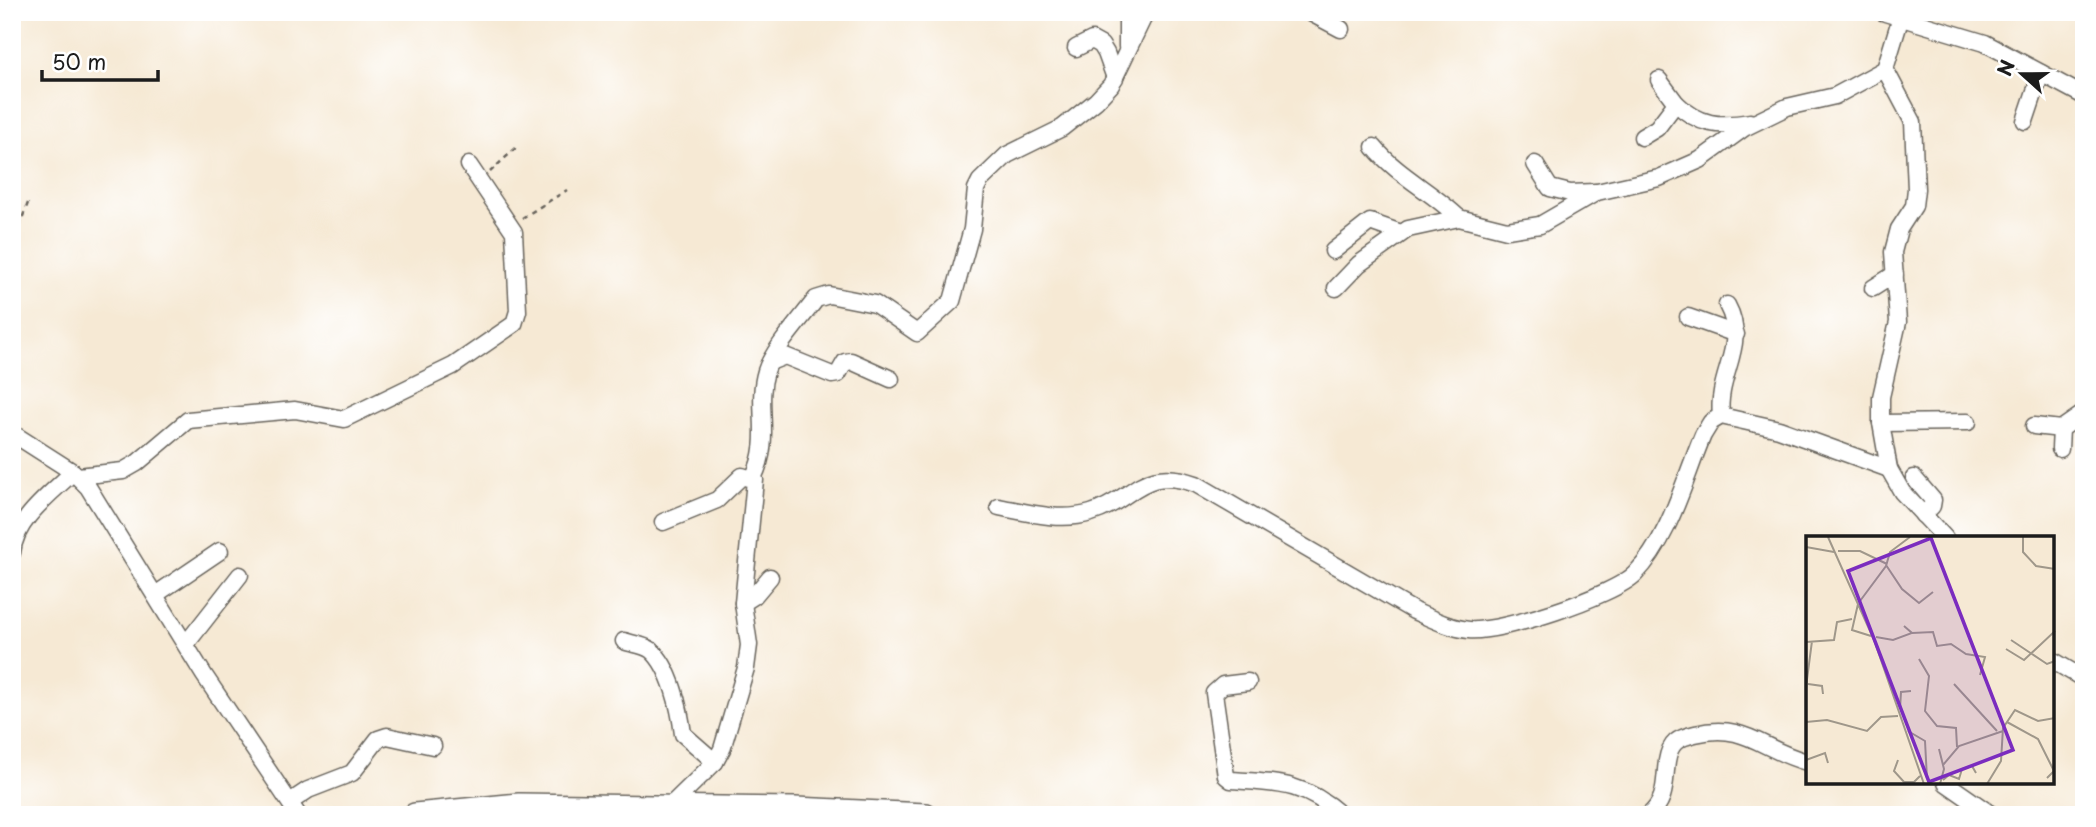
<svg xmlns="http://www.w3.org/2000/svg" width="2096" height="827" font-family="'Playpen Sans',sans-serif">
<style>
.lines{fill:none;stroke-linecap:round;stroke-linejoin:round}
.minor-casing{stroke:#68645c;stroke-width:19}
.highway-casing{stroke:#68645c;stroke-width:26}
.path{stroke:#68645c;stroke-width:2.5;stroke-dasharray:5 5;stroke-linecap:butt}
.minor{stroke:#fff;stroke-width:16}
.highway{stroke:#fff;stroke-width:23}
.inset-road{fill:none;stroke:#9f978a;stroke-width:2}
.view{fill:#7b2cbf;fill-opacity:0.15;stroke:#7b2cbf;stroke-width:3.5}
.inset-edge{fill:none;stroke:#1c1c1c;stroke-width:3.5}
</style>
<rect width="100%" height="100%" fill="#fff"/>
<filter id="ink" filterUnits="userSpaceOnUse"><feTurbulence type="fractalNoise" baseFrequency=".0143" numOctaves="2"/><feDisplacementMap in="SourceGraphic" scale="14" xChannelSelector="R" yChannelSelector="G"/><feConvolveMatrix kernelMatrix="1 2 1 2 8 2 1 2 1" color-interpolation-filters="sRGB"/></filter>
<filter id="wash" filterUnits="userSpaceOnUse"><feTurbulence type="fractalNoise" baseFrequency=".00686" numOctaves="4" result="noise"/><feDisplacementMap in="SourceGraphic" scale="28" xChannelSelector="R" yChannelSelector="G"/><feGaussianBlur stdDeviation="1.57" result="paint"/><feColorMatrix in="noise" values="0 0 0 0 0 0 0 0 0 0 0 0 0 0 0 0 0 1.4 0 .05"/><feComposite in="paint" operator="in"/></filter>
<g filter="url(#wash)">
<rect width="100%" height="100%" fill="#f6e9d4"/>
</g>
<g filter="url(#ink)">
<g class="lines">
<g class="minor-casing">
<g id="minor">
<path d="M1127,12V47"/>
<path d="M1309,12L1341,29"/>
<path d="M1882,12L1985,43L2084,96"/>
<path d="M1900,20L1885,69L1913,122L1916,189L1914,206L1899,229L1893,252L1898,322L1881,397V423L1889,469L1902,492L1945,538"/>
<path d="M1076,48L1092,40L1101,45L1106,53L1115,78"/>
<path d="M1659,80L1676,103"/>
<path d="M2025,121L2041,73"/>
<path d="M1642,137L1657,128L1676,103C1699,126 1720,127 1750,122"/>
<path d="M1374,147C1398,176 1431,191 1459,218"/>
<path d="M1535,164L1550,188L1570,193L1595,192"/>
<path d="M1333,251L1370,222L1401,233"/>
<path d="M1336,288L1359,264L1408,229L1459,218L1507,230L1540,225L1597,192L1659,178L1700,160L1744,128L1787,107L1835,96L1885,69"/>
<path d="M1873,288L1895,274"/>
<path d="M1688,317L1736,334"/>
<path d="M770,362L785,356L832,375L838,374L845,362L851,361L891,379"/>
<path d="M1721,416C1716,374 1749,345 1727,305"/>
<path d="M1881,423L1968,422"/>
<path d="M2034,426L2061,429L2084,413"/>
<path d="M12,433L73,472L88,487L204,675L298,815"/>
<path d="M2060,449L2061,429"/>
<path d="M78,476L123,471L137,463L188,420L295,410L344,419L453,366L514,324L518,311L514,232L469,165"/>
<path d="M753,478C773,439 755,407 766,371C773,349 802,318 816,299L829,295L875,304L917,333L952,301L972,229L976,189L980,181L1007,155L1062,128L1096,101L1111,85L1146,12"/>
<path d="M1914,478L1933,500L1932,506L1923,515"/>
<path d="M999,507C1029,513 1061,522 1091,513C1134,500 1142,464 1196,484L1414,611C1432,619 1450,628 1469,630C1501,633 1613,596 1635,574C1670,538 1684,480 1703,435L1711,422L1721,416L1779,429L1889,469"/>
<path d="M663,522L717,500L742,476L755,480L743,603L749,645L746,668L722,749L715,762L670,806"/>
<path d="M12,553C15,519 51,494 73,472"/>
<path d="M155,595L220,551"/>
<path d="M743,603L754,596L770,577"/>
<path d="M624,641C632,644 644,645 651,650C671,667 680,710 683,734L715,762"/>
<path d="M186,644L240,575"/>
<path d="M2052,660L2084,679"/>
<path d="M1248,682L1223,685L1214,693L1226,776L1231,780C1277,783 1304,782 1341,815"/>
<path d="M1946,783L1992,815"/>
<path d="M290,802L308,790L352,773L378,739L387,736L433,746"/>
<path d="M1649,815C1667,800 1664,782 1667,761C1670,742 1678,738 1695,734C1746,722 1761,750 1807,762"/>
</g>
</g>
<g class="highway-casing">
<path id="highway" d="M415,815L519,805L795,809L926,815"/>
</g>
<g class="path">
<path d="M490,172L519,145"/>
<path d="M522,218L567,190"/>
<path d="M12,245L28,203"/>
</g>
<use href="#minor" class="minor"/>
<use href="#highway" class="highway"/>
</g>
</g>
<g transform="translate(1806 536)">
<rect width="248" height="248" fill="#f6e9d4"/>
<path class="inset-road" d="M22,1L68,104L118,248M217,1V16L230,30L249,33M0,11L28,16M32,15H54L81,28M80,29L96,53L113,67L127,56M54,65L80,30L84,16L104,1M52,68L46,94L65,100M106,97L127,96L131,110L145,108L160,118L179,121L174,139M70,101L87,104L106,97L98,90M205,104L241,128L249,125M0,106L28,104L31,86L46,83M200,113L218,124L249,95M113,123L123,140L119,175L131,190L150,192L151,211M2,148L16,150L17,158M148,148L191,195M0,151L6,105M94,173L95,156L105,155M0,186L21,184L61,195L75,181L92,180M201,186L232,203L248,235L241,242M102,195L119,205L121,243M133,213L138,233L134,248M0,224L19,217L22,227M92,224L88,235L98,246H108L114,240M137,229L153,210L197,195M137,244L143,239L153,243L156,233L166,230L170,237M181,248L195,225L197,192L209,174L232,185L249,182"/>
<path class="view" d="M125,2L207,214L123,246L42,35Z"/>
<rect width="248" height="248" class="inset-edge"/>
</g>
<rect width="2096" height="827" fill="none" stroke="#fff" stroke-width="42"/>
<g transform="translate(2022 74) rotate(291)" stroke="#ffffff" stroke-width="5" paint-order="stroke">
<path d="M0-5L12 26L0 18L-12 26Z" fill="#1c1c1c"/>
<text y="-10" font-size="19" font-weight="bold" text-anchor="middle" fill="#1c1c1c">N</text>
</g>
<path d="M42 70v10h116v-10" fill="none" stroke="#1c1c1c" stroke-width="3.5"/>
<text x="52" y="70" font-size="21" fill="#1c1c1c" stroke="#ffffff" stroke-width="5" paint-order="stroke">50 m</text>
</svg>
